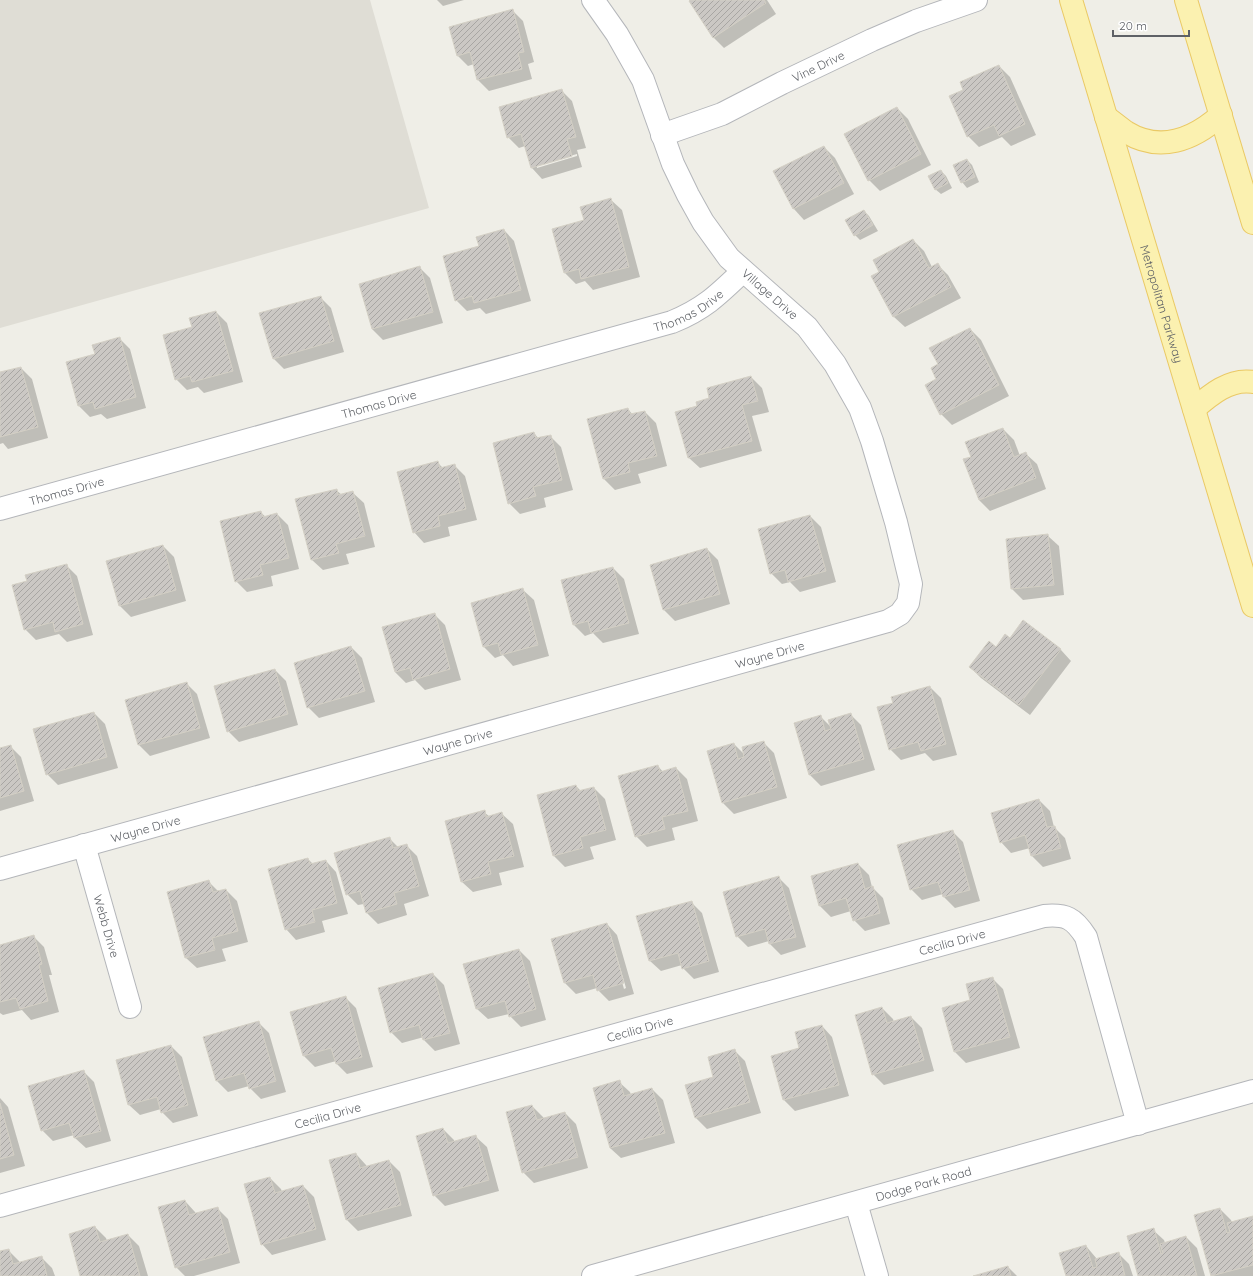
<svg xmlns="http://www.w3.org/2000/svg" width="1253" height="1276" font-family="Quicksand,sans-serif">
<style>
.education{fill:#dfddd5}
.shadow{fill:#0003;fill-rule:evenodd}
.building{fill:url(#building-hatch);stroke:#d4d0c5}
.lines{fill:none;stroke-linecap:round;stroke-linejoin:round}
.minor-casing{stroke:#b4b6ba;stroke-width:24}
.major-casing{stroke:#eac965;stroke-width:24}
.minor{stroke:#fff;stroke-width:22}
.major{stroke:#fbf1b0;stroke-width:22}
.labels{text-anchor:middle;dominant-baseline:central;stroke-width:3.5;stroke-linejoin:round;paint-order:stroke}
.street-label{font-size:12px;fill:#5e6166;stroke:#fff}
</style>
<defs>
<pattern id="building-hatch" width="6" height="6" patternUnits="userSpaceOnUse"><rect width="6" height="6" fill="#cbc8c4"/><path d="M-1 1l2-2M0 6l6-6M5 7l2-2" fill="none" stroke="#a8a6a3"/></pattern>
</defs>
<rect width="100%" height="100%" fill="#efeee7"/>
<path class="education" d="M0,0H370L429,208L0,328Z"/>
<g class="shadow">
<path d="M437,0H464L443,6Z"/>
<path d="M692,0H767L776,14L724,48L713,37Z"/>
<path d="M513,11L523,21L534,62L528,64L532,79L489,91L478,80L474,64L468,66L457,55Z"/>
<path d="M999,66L1010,77L1036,135L1011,146L1002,137L979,147L968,136L964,90Z"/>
<path d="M561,90L572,101L586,148L577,150L582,167L542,179L532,168L525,146L519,148L508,137ZM577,154V156L537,168V165Z"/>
<path d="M897,108L908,119L931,165L880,191L869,180Z"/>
<path d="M824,147L835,158L854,194L804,220L794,209Z"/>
<path d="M967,160L972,165L979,182L967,188L962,182Z"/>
<path d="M941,171L946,176L952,188L941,194L935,189Z"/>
<path d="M611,200L622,210L640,277L593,290L585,281L576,284L565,273L553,230L585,221Z"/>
<path d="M864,211L869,216L878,231L860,240L855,235Z"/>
<path d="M504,230L514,241L531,301L486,314L480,308L467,311L456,300L480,247Z"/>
<path d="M913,240L924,251L932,267L938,265L948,275L961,298L905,327L894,317L881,272Z"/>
<path d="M419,267L430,278L443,323L383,340L372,329Z"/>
<path d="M320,297L331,308L344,352L284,369L273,358Z"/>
<path d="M216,312L227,323L243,382L204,393L198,387L187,390L176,379L193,328Z"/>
<path d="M970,329L981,340L1009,396L952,425L941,414L937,379L939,364Z"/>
<path d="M119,338L130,349L146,408L107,419L101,414L90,417L79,406L67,363L96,354Z"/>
<path d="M21,368L32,379L48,438L8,449L3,443L0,444V373Z"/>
<path d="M751,377L762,388L769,412L752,416L762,451L700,468L689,458L698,407Z"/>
<path d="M628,409L633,415L645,412L656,423L667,466L638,474L641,483L615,490L604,479L589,419Z"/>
<path d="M1003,429L1014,440L1020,456L1026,454L1037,464L1046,489L990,511L979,500L972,457Z"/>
<path d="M534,433L539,439L550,436L561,447L573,490L544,498L546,507L520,514L509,503Z"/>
<path d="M438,463L443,468L454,465L465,476L477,520L448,527L450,536L424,543L414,532Z"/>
<path d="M336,490L342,495L353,493L364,503L375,547L346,554L349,564L323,570L312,560Z"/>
<path d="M260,512L266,517L277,514L288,525L299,569L271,576L273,586L247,592L236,581Z"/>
<path d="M810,516L821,527L836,582L800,592L790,582L782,584L771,573Z"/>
<path d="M1048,536L1059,546L1064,595L1023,600L1012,589Z"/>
<path d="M163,546L174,557L186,601L131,617L120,606L107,562Z"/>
<path d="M707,549L718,560L730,604L675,621L664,610L651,566Z"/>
<path d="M66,565L77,576L93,635L67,642L59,634L36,640L25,629L28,582Z"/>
<path d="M613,568L624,579L639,634L603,643L593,633L585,636L574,625L563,581Z"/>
<path d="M523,590L534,600L549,656L513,666L503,655L495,658L484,647Z"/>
<path d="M434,614L445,625L461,680L425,690L415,680L406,683L395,672Z"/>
<path d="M1023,622L1061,650L1071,661L1030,715L981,678L970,667L1010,639Z"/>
<path d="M351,647L362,658L375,702L319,718L308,707Z"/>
<path d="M275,670L286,681L298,725L239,742L228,731Z"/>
<path d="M186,683L197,694L210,738L150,756L139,745L127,700Z"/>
<path d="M930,687L941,698L957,755L933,761L925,753L901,760L890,749L894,703Z"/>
<path d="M94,713L105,724L118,768L58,785L47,774Z"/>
<path d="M850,714L861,725L875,770L821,786L810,775L795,724L820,716L832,728Z"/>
<path d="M763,742L774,753L787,798L734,814L723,803L708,752L734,744L745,755Z"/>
<path d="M10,746L21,757L34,801L0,811V749Z"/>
<path d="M658,766L663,772L676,768L687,779L698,821L672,828L675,840L647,847L636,836Z"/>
<path d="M576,786L581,791L594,788L605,799L616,840L590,847L594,859L565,867L554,856L538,796Z"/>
<path d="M1039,800L1050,811L1054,827L1065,838L1071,859L1043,867L1032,856L1030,848L1011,853L1001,842Z"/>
<path d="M484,812L490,817L502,814L513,824L524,867L499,873L502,885L473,892L462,882Z"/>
<path d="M952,831L963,842L980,901L955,908L944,897L943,894L922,900L911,889Z"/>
<path d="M389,838L399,848L406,845L417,856L429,896L404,904L407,915L378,924L367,913L364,904L358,905L347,894Z"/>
<path d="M308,859L313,864L326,861L336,872L348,914L322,921L325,932L296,940L286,929Z"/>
<path d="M858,864L869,875L872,887L883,898L890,924L865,931L854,920L851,911L831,917L820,906Z"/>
<path d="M779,878L789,888L806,947L781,955L770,944L769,941L748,947L737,936Z"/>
<path d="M209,882L219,892L226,890L237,901L248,942L222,949L226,961L197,968L186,958Z"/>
<path d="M691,902L702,913L719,972L694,979L683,968L682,965L661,971L650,961Z"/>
<path d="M607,924L617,935L634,994L609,1001L598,990L597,988L576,994L565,983ZM609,936H611L626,988L624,989Z"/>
<path d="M33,936L44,947L52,975H49L59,1012L31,1020L22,1010L3,1015L0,1013V946Z"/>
<path d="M519,950L530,961L546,1020L521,1027L510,1016L509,1014L488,1019L477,1009Z"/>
<path d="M433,974L444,985L460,1044L435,1051L424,1040V1037L402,1043L391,1032Z"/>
<path d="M992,978L1003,989L1020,1048L966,1063L955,1052L943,1008L971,1000Z"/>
<path d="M345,997L356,1008L373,1067L347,1074L336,1063V1061L315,1067L304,1056L291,1012Z"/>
<path d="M882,1008L893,1019L894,1022L911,1017L922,1028L934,1071L884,1085L873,1074Z"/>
<path d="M258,1022L269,1033L286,1092L261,1099L250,1088L249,1086L228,1092L217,1081Z"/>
<path d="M822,1026L832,1037L849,1096L795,1111L784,1100L772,1056L800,1048Z"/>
<path d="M171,1046L182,1057L198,1116L173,1123L162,1112L161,1109L140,1115L129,1105Z"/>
<path d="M734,1050L745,1061L761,1113L707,1129L696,1118L687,1086L715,1077Z"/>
<path d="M83,1071L94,1082L111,1141L86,1148L75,1138L74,1135L53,1141L42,1130Z"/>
<path d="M619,1082L630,1092L631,1095L652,1089L663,1100L675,1143L621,1158L610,1148Z"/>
<path d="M0,1098L8,1107L25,1166L0,1173Z"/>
<path d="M532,1106L543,1117L544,1119L565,1113L576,1124L588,1168L534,1183L523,1172Z"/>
<path d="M443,1129L454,1140V1143L476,1137L487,1147L499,1191L445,1206L434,1195Z"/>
<path d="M356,1154L366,1165L367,1167L389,1161L400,1172L412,1216L358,1231L347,1220L330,1161Z"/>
<path d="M270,1178L281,1189L282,1192L303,1186L314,1197L326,1240L272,1255L262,1244Z"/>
<path d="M185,1201L195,1212L196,1214L217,1208L228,1219L240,1263L194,1276H185L176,1267Z"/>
<path d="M1220,1209L1231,1220L1232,1223L1253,1217V1276H1212L1195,1216Z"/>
<path d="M95,1227L106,1238L107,1241L128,1235L139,1246L148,1276H82Z"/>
<path d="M1153,1230L1164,1240L1165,1243L1186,1237L1197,1248L1205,1276H1139Z"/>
<path d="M1086,1246L1097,1259L1119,1254L1129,1264L1133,1276H1067Z"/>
<path d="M8,1250L19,1261L20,1263L41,1257L52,1268L55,1276H0V1252Z"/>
<path d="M1008,1267L1017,1276H976Z"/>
</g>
<g class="building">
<path d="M690,0H764L766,3L713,38L689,1Z"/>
<path d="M513,9L524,52L518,53L522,69L477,80L470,52L457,56L449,27Z"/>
<path d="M999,65L1025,124L999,136L994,125L967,137L949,96L963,90L960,82Z"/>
<path d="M562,89L576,137L567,139L572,156L531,168L521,134L507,138L499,107Z"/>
<path d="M897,107L921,154L868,181L844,134Z"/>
<path d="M824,146L844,183L793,209L773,171Z"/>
<path d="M967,159L975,177L961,183L953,165Z"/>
<path d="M941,170L948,183L935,190L928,176Z"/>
<path d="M611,198L629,267L581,279L579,269L564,273L552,229L584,220L580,207Z"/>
<path d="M864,210L873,225L854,236L845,220Z"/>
<path d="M504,229L521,290L474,303L472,296L455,301L443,256L479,246L476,237Z"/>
<path d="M913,239L929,268L938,263L951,287L893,317L871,276L879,272L873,260Z"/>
<path d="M420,266L433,312L372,329L359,284Z"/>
<path d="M321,296L334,341L273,359L259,313Z"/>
<path d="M216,311L233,371L192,382L190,376L175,380L163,335L192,327L189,318Z"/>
<path d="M970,328L999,385L940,415L925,385L936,379L931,368L938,364L929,348Z"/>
<path d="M120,337L136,397L95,409L93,402L78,406L66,362L95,354L92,345Z"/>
<path d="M21,367L38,427L0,437V372Z"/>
<path d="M751,376L758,401L742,405L752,441L688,458L675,412L697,406L696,402L709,398L707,388Z"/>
<path d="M628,408L630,414L645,411L657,456L628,463L630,472L603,479L587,419Z"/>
<path d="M1003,428L1014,457L1026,452L1036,478L979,500L963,459L971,457L965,442Z"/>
<path d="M534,432L536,438L551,435L562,480L533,487L536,496L508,504L493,443Z"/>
<path d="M438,461L440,468L455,464L466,509L438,516L440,526L413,533L397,472Z"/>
<path d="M337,489L338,495L353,491L365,536L336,544L339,553L311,560L295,499Z"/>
<path d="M261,511L263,517L277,513L289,558L260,565L263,575L235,582L220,521Z"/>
<path d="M810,515L826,571L788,582L785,570L770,574L758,529Z"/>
<path d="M1048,534L1054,585L1011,589L1006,539Z"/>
<path d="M163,545L176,590L119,606L106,561Z"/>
<path d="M707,548L720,594L663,610L650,565Z"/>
<path d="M67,564L83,624L55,632L53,622L24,630L12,585L27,581L25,575Z"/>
<path d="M613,567L629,623L591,633L588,621L573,625L561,580Z"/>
<path d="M523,588L538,645L501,655L498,643L483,647L471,603Z"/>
<path d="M435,613L450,669L413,680L410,668L395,672L382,627Z"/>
<path d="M1023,620L1061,649L1019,705L969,667L989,641L996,647L1005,634L1010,638Z"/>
<path d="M351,646L365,691L307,708L294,663Z"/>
<path d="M275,669L288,714L227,732L214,686Z"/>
<path d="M187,682L200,728L138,745L125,700Z"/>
<path d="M930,686L946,744L921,751L918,742L889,750L877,707L893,703L891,697Z"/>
<path d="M94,712L107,757L46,775L33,729Z"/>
<path d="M851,713L864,759L809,775L794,723L821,715L825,731L831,729L828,720Z"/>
<path d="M764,741L777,787L722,803L707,751L734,743L738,759L744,757L742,747Z"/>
<path d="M11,745L24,791L0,798V748Z"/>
<path d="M658,765L660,772L676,767L688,811L662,817L665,829L635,837L618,776Z"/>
<path d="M576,785L578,791L594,787L606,830L580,837L583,848L553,856L537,795Z"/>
<path d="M1039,799L1047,827L1055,826L1061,848L1031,856L1025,835L1000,843L991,813Z"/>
<path d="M485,810L486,817L502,812L514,856L488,862L491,874L461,882L445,821Z"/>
<path d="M953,830L970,890L943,897L938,882L910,890L897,845Z"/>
<path d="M390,837L393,848L407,844L419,886L394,893L397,904L366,913L360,891L346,895L334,853Z"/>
<path d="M308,858L310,864L326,860L337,903L312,910L315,922L285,930L268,869Z"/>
<path d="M858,863L865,889L873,886L880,913L853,921L846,898L819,906L811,876Z"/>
<path d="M779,876L796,937L769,944L765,929L736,937L723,892Z"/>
<path d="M209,880L213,892L226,889L238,931L212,938L215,950L185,958L167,892Z"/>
<path d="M692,901L709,961L682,969L678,953L649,961L636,916Z"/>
<path d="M607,923L624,983L597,991L593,975L564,983L551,939Z"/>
<path d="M34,935L42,964L39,965L48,1001L20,1009L16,998L0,1002V945Z"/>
<path d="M519,949L536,1009L509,1017L505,1001L476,1009L463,964Z"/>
<path d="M433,973L450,1033L423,1040L419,1025L390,1033L378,988Z"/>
<path d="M993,977L1010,1037L954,1052L942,1008L970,1000L966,984Z"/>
<path d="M346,996L362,1057L336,1064L331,1048L303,1056L290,1012Z"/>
<path d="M882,1007L887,1023L911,1016L924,1060L872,1075L855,1015Z"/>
<path d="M259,1021L276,1081L249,1089L244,1073L216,1081L203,1037Z"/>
<path d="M822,1025L839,1085L783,1100L771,1056L799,1048L795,1032Z"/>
<path d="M171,1045L188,1105L161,1113L157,1097L128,1105L116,1060Z"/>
<path d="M735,1049L750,1102L695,1118L685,1085L713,1077L708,1057Z"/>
<path d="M84,1070L101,1131L74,1138L69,1123L41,1131L28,1086Z"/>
<path d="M620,1080L624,1096L652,1088L665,1133L610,1148L593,1088Z"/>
<path d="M0,1103L14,1155L0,1159Z"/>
<path d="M532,1105L537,1120L565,1112L578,1157L522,1173L506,1112Z"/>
<path d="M443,1128L448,1143L476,1135L489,1180L433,1196L416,1136Z"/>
<path d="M356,1153L360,1168L389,1160L401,1205L346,1220L329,1160Z"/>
<path d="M270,1177L275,1193L303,1185L316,1229L261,1245L244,1184Z"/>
<path d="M185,1200L189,1215L218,1207L230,1252L175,1268L158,1207Z"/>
<path d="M1220,1208L1227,1233L1230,1232L1227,1223L1253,1216V1265L1211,1276L1194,1215Z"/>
<path d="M95,1226L100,1242L128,1234L140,1276H80L69,1234Z"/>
<path d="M1154,1228L1161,1254L1163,1253L1160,1244L1186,1236L1197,1276H1138L1127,1236Z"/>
<path d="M1086,1245L1093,1268L1097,1267L1095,1259L1119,1252L1125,1276H1066L1059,1253Z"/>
<path d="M9,1249L13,1264L42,1256L47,1276H0V1251Z"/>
<path d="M1008,1266L1011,1276H973Z"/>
</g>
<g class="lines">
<g class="minor-casing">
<g id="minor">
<path id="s1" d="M662,135L722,114L782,83L872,40L916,21L976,0"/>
<path id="s2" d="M0,509L672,322C704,309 718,295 743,271"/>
<path id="s3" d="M84,845L130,1007"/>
<path id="s4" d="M0,869L888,621L900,614L908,603L911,584L896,522L872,441L860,408L835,364L807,327L729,258L703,222L688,195L673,164L643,80L617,34L593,0"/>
<path d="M856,1203L877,1276"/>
<path id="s5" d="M0,1206L1044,916C1066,914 1074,918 1086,937L1138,1124"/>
<path id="s6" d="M593,1276L1253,1091"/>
</g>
</g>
<g class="major-casing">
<g id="major">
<path id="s7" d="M1071,0L1253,606"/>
<path d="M1186,0L1253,223"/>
<path d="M1106,117C1113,122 1119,127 1126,132C1160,153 1193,140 1221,115"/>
<path d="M1194,409C1210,395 1230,378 1253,382"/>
</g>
</g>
<use href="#minor" class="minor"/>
<use href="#major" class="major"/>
</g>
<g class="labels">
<g class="street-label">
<text stroke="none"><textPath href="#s1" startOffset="171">Vine Drive</textPath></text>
<text transform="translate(770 294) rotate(41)">Village Drive</text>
<text stroke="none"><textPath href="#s7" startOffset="317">Metropolitan Parkway</textPath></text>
<text stroke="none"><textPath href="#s2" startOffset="717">Thomas Drive</textPath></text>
<text stroke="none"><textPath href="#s2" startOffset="393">Thomas Drive</textPath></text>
<text stroke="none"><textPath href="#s2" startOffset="69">Thomas Drive</textPath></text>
<text stroke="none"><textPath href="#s4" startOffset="799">Wayne Drive</textPath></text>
<text stroke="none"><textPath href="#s4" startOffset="475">Wayne Drive</textPath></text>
<text stroke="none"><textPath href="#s4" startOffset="151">Wayne Drive</textPath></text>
<text stroke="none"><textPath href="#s3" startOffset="84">Webb Drive</textPath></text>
<text stroke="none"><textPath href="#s5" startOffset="988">Cecilia Drive</textPath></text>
<text stroke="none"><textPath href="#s5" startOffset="664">Cecilia Drive</textPath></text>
<text stroke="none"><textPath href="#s5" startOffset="340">Cecilia Drive</textPath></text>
<text stroke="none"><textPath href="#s6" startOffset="343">Dodge Park Road</textPath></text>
</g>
</g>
<path d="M1113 30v6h76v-6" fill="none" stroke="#5e6166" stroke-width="2"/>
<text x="1119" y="30" font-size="12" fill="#5e6166" stroke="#ffffff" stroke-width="3" paint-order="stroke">20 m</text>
</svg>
